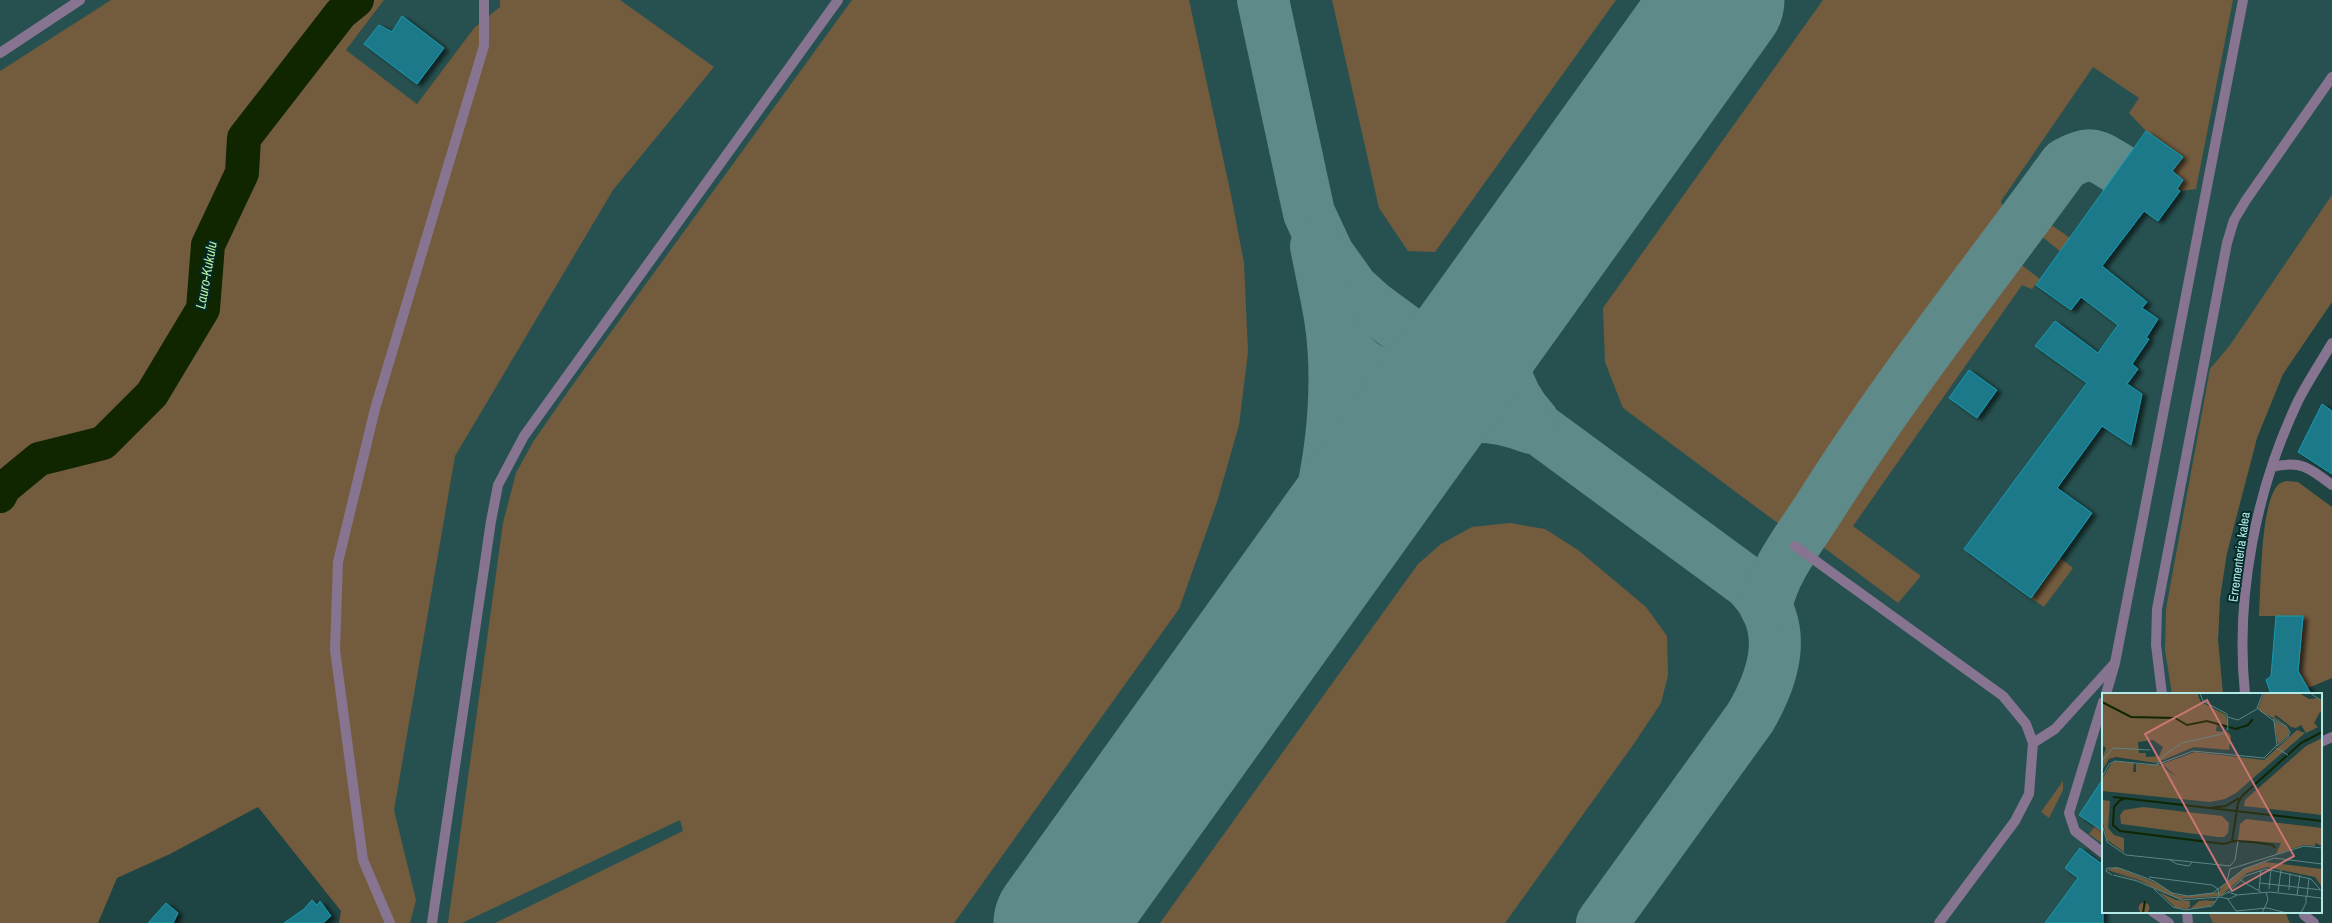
<svg xmlns="http://www.w3.org/2000/svg" width="2332" height="923" font-family="'Archivo Narrow',sans-serif">
<style>
.built{fill:#275150}
.green{fill:#735c3e}
.lines{fill:none;stroke-linecap:round;stroke-linejoin:round}
.river{stroke:#102600;stroke-width:34}
.taxiway{stroke:#5e8a89;stroke-width:52}
.runway{stroke:#5e8a89;stroke-width:129}
.building{fill:#1c798a;stroke:#189ab1;filter:url(#shadow)}
.minor{stroke:#867490;stroke-width:10}
.labels{text-anchor:middle;dominant-baseline:central;stroke-width:4;stroke-linejoin:round;paint-order:stroke}
.street-label{font-size:13px;fill:#b5e9e8;stroke:#022a29}
.water-label{font-size:14px;font-style:italic;fill:#bced9c;stroke:#022a29}
.inset-river{fill:none;stroke:#102600;stroke-width:2}
.inset-road{fill:none;stroke:#5a8685;stroke-width:1}
.view{fill:#c97575;fill-opacity:0.15;stroke:#c97575;stroke-width:2}
.inset-edge{fill:none;stroke:#b5e9e8;stroke-width:2}
</style>
<defs>
<filter id="shadow"><feDropShadow dx="4.5" dy="2.5" stdDeviation="2" flood-color="#0009"/></filter>
</defs>
<rect width="100%" height="100%" fill="#1e4443"/>
<g class="built">
<path d="M0,0H111L0,71Z"/>
<path d="M384,0H2332V302L2283,374L2257,438L2227,553L2220,598L2218,640L2223,694H2103V912H2285L2290,923H374L473,29L417,104L346,50Z"/>
</g>
<g class="green">
<path d="M111,0H384L346,50L417,104L474,28L500,7V0H620L714,67L613,190L455,456L394,810L416,900L410,923H339L341,911L258,807L170,854L117,878L98,923H0V71Z"/>
<path d="M852,0H1189L1231,195L1244,263L1248,352L1239,425L1217,502L1179,609L954,923H495L683,831L680,820L462,923H448L503,523L516,473L533,442L569,390Z"/>
<path d="M1332,0H1616L1435,252L1408,251L1379,208Z"/>
<path d="M1823,0H2233L2196,189L2180,191L2177,189L2183,180L2172,171L2183,157L2146,131L2129,113L2139,98L2093,67L2001,201L2008,221L1887,388L1791,533L1623,408L1605,362L1603,308Z"/>
<path d="M2332,195V302L2283,374L2257,438L2227,553L2220,598L2218,640L2223,694H2172L2165,650L2166,609L2210,369L2230,345Z"/>
<path d="M2040,217L2070,238L2060,251L2036,232L2033,227Z"/>
<path d="M2010,256L2040,279L2032,289L2022,285L1853,526L1921,576L1898,603L1811,538L1907,394Z"/>
<path d="M2286,481L2298,482L2332,507V678L2308,688L2298,671L2303,616H2259C2261,589 2260,504 2278,485C2279,483 2283,482 2286,481Z"/>
<path d="M1510,523L1545,529L1578,550L1646,607L1667,636L1668,675L1661,703L1633,745L1505,923H1160L1418,564L1441,544L1472,527Z"/>
<path d="M2060,558L2073,568L2044,607L2031,598Z"/>
<path d="M2063,781V790L2049,818L2041,812Z"/>
<path d="M2095,826L2103,829V844L2089,834Z"/>
<path d="M2208,912H2285L2290,923H2213Z"/>
</g>
<g class="lines">
<path class="river" d="M0,496L4,488L39,459L103,443L152,394L203,309L208,245L242,173L244,138L341,13L357,0"/>
<g class="taxiway">
<path d="M1263,0L1309,213L1328,254L1353,289L1373,307L1747,582C1790,623 1777,672 1750,718L1602,923"/>
<path d="M1519,280C1515,288 1509,296 1507,305C1494,345 1504,391 1533,421"/>
<path d="M1331,324C1361,388 1416,391 1468,350"/>
<path d="M1383,469C1392,459 1401,445 1411,437C1444,410 1494,413 1531,428"/>
<path d="M1766,608C1773,570 1801,537 1821,505C1896,386 1983,277 2065,164C2092,150 2094,154 2119,169"/>
<path d="M1249,656C1270,620 1290,585 1306,546C1331,481 1340,392 1331,324C1327,298 1321,272 1316,246"/>
</g>
<path class="runway" d="M1058,923L1720,0"/>
</g>
<g class="building">
<path d="M402,16L444,48L417,84L364,44L379,25L392,32Z"/>
<path d="M2146,131L2183,157L2172,171L2183,180L2177,189L2180,191L2158,221L2144,211L2102,266L2147,302L2142,308L2158,319L2146,338L2149,339L2132,364L2138,369L2127,384L2142,394L2131,445L2102,426L2057,488L2092,513L2031,598L1964,549L2087,383L2035,346L2055,321L2098,353L2118,325L2081,297L2071,310L2036,285Z"/>
<path d="M1969,370L1997,390L1977,418L1949,398Z"/>
<path d="M2322,404L2332,411V474L2298,452Z"/>
<path d="M2276,616H2303L2298,671L2311,694H2271L2266,680L2271,676Z"/>
<path d="M2103,779V831L2079,815Z"/>
<path d="M2080,848L2103,865V923H2045L2078,878L2065,868Z"/>
<path d="M312,900L317,905L320,901L331,916L323,923H284L304,909Z"/>
<path d="M166,903L178,913L173,923H148Z"/>
</g>
<g class="lines">
<g class="minor">
<path d="M0,53L80,0"/>
<path d="M2272,467C2301,460 2310,468 2332,485"/>
<path d="M1795,546L2003,696L2026,724L2033,743L2029,794L2015,821L1939,923"/>
<path d="M2106,694L2115,663L2243,0"/>
<path d="M2162,694L2156,645L2157,609L2227,243L2234,220L2246,200L2332,77"/>
<path d="M2245,694C2235,596 2256,489 2298,401C2308,381 2321,362 2332,343"/>
<path d="M2103,702L2069,813L2075,831L2103,853"/>
<path d="M2321,742L2332,737"/>
<path d="M2033,743L2055,729L2113,665"/>
<path d="M2153,912L2169,923"/>
<path d="M2187,912L2188,923"/>
<path d="M2304,915L2314,923"/>
<path d="M390,923L363,860L335,650L338,562L375,409L484,46V0"/>
<path d="M432,923L491,521L498,485L524,436L838,0"/>
</g>
</g>
<g class="labels">
<g class="street-label">
<text transform="translate(2239 557) rotate(-82)">Errementeria kalea</text>
</g>
<g class="water-label">
<text transform="translate(206 275) rotate(-80)">Lauro-Kukulu</text>
</g>
</g>
<g transform="translate(2102 693)">
<rect width="220" height="220" fill="#1e4443"/>
<path d="M0,0H97L96,3L99,9L124,22L126,34L115,32L114,38L126,39L129,43L127,57L92,54L54,70L14,64L7,66L0,78V66L4,55L0,52ZM51,47L61,54L57,63L44,64V60H37L36,49ZM162,0H197L207,6L216,5L220,8V20L218,19L212,30L216,34L204,40L199,32L194,35L189,34L174,22L172,24L185,32L159,19L156,15ZM172,28L184,33L187,39L186,43L176,51ZM195,37L203,40L134,100L123,106L108,109L0,98V86L9,71L13,68L32,70L31,79H34V71L58,72L75,84L60,71L93,59L162,67ZM220,45V122L142,113L143,107L204,53ZM0,107L8,108L6,135L12,142L22,145V159L5,147L0,126ZM41,114L120,123L127,130L126,140L122,144H116L19,131L18,122L22,117ZM144,126L220,135V153L213,150V153L202,152L174,161L179,150L136,147L138,131ZM163,169L220,176V194L213,184L165,174L145,180L119,203L77,206L37,188L5,178L33,186L50,193L35,186L5,177L14,174L54,190L74,202L87,203L117,199L119,194L142,176ZM57,199L74,207L88,208V214L85,216L74,215ZM114,206L103,208H114L108,213L88,216L97,208ZM36.5 215a5.5 5.5 0 1 1 11 0a5.5 5.5 0 1 1-11 0Z" fill="#735c3e" fill-rule="evenodd"/>
<path class="inset-river" d="M0,9L29,24L73,25L85,32L105,28L134,36L146,32L151,26M11,104L220,128M23,105L17,108L12,114L11,132L18,138L122,151L132,148L150,149L171,152L173,155M108,115L124,113L137,105M130,148L136,110L140,103L199,50L220,39M41,220L43,208"/>
<path class="inset-road" d="M208,0L220,8M126,24L136,27L155,16M171,26L184,33L188,39L186,44L175,53M174,55L186,62M0,68L11,55L48,57M55,71L61,63L80,50L120,41L126,36L125,21L101,8L98,0M0,84L7,71L13,68L54,72L91,58L162,65L175,52L172,28L155,15L161,0M0,131L5,149L24,162L128,173L133,167L136,148M68,167L75,171L87,173L90,169M10,182L4,178L5,175H17L52,188L70,200L86,203L111,200L142,176L172,165L220,171M11,182L35,188L80,207L118,204L127,206L135,202M47,184L110,192L116,196L117,203L110,213L83,217L71,214L52,196M138,187L159,199M125,188L128,176L202,153L220,155M158,190L220,197M167,196L169,176M157,197L159,177M187,197L188,180M126,199L143,183L164,176L209,186L218,196M176,199L179,177M195,202L198,182M119,203L126,199L135,202L168,199L219,205M205,204L207,185M125,205L134,218L165,215L185,220M160,220L166,207L164,199M199,220L204,210V203"/>
<path class="view" d="M105,7L192,163L130,198L43,41Z"/>
<rect width="220" height="220" class="inset-edge"/>
</g>
</svg>
